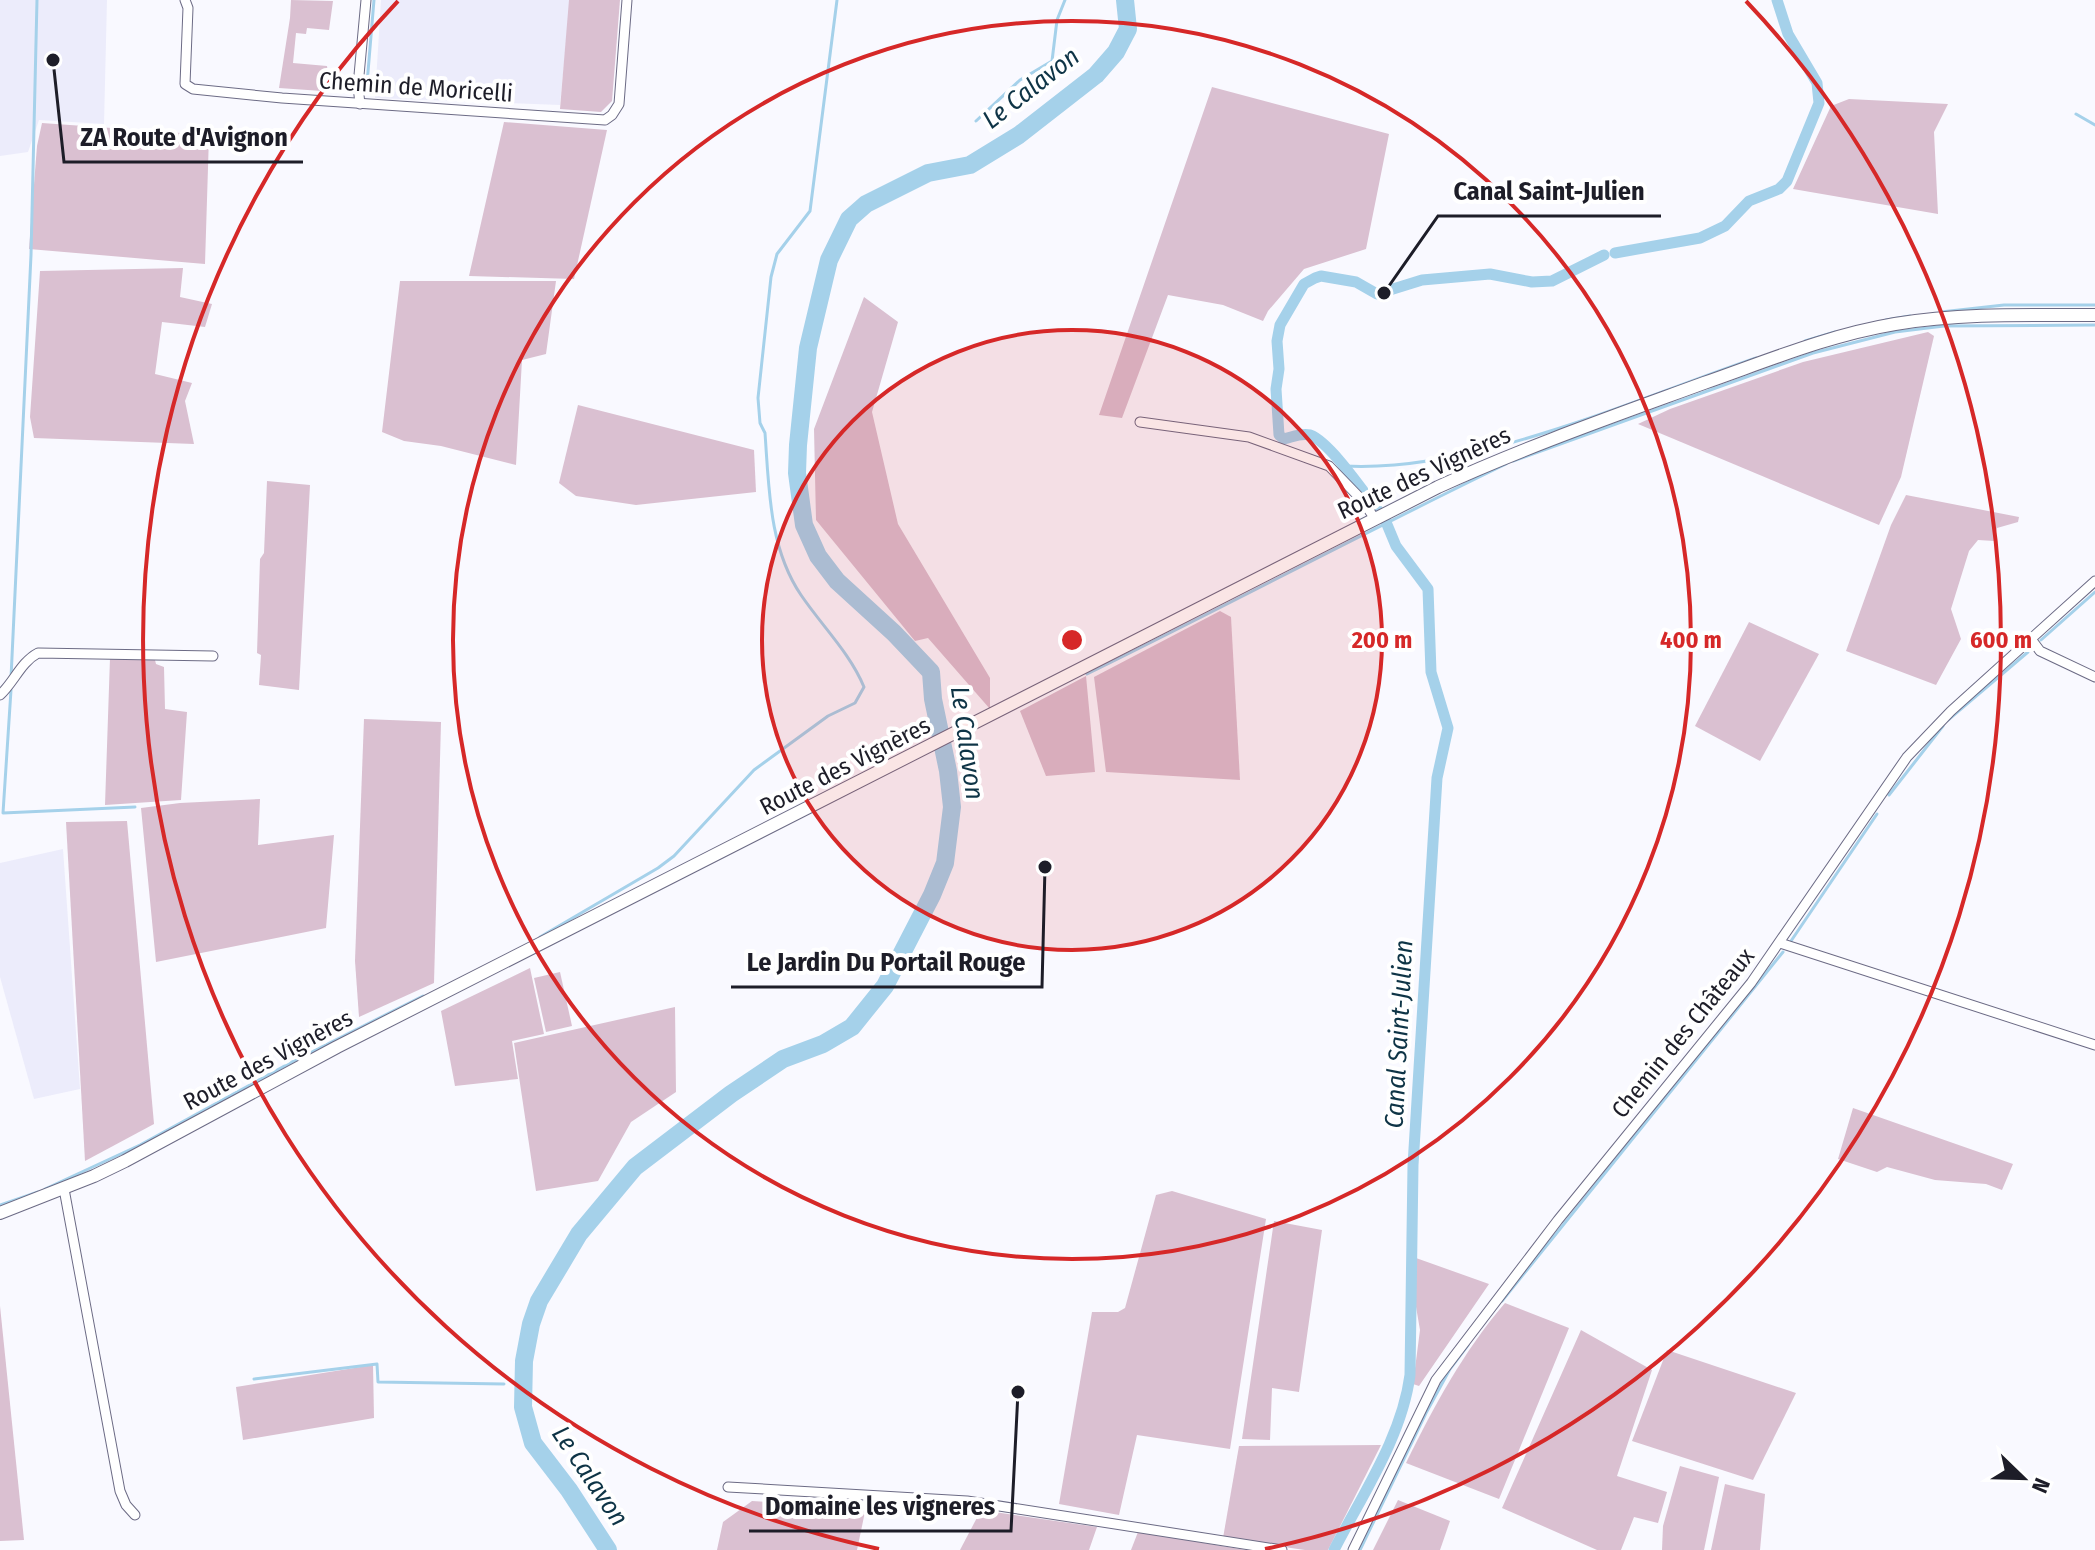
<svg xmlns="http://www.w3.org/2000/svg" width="2095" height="1550" font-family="'Fira Sans Condensed',sans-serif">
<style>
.built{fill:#ececfb}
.green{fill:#dac0d1}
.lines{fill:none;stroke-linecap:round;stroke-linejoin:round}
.stream{stroke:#a5d1ea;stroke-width:3}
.canal{stroke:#a5d1ea;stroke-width:11}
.river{stroke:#a5d1ea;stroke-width:18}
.minor-casing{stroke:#6c6b85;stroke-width:11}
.tertiary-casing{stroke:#6c6b85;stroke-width:14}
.minor{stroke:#fff;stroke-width:9}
.tertiary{stroke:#fff;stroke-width:12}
.ring{fill:none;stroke:#d62828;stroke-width:4}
.labels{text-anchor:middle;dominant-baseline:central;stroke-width:8;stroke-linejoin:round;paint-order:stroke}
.street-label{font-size:24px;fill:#1d1d28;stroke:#fff}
.water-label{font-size:26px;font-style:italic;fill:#0e3446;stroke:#fff}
.centre{fill:#d62828;stroke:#fff;stroke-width:4}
.ring-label{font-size:24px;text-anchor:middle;font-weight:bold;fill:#d62828;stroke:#fff;stroke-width:8;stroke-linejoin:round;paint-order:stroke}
.leader{fill:none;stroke:#1d1d28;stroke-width:3}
.callout-dot{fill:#1d1d28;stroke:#fff;stroke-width:3}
.callout-label{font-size:26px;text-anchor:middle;font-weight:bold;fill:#1d1d28;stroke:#fff;stroke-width:8;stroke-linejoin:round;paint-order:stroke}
</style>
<rect width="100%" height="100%" fill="#f9f9ff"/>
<g class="built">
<path d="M0,0H107L104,124L39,120L28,152L0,156Z"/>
<path d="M381,0H570L560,105L375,98Z"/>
<path d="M63,849L80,1089L34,1099L0,977V863Z"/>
</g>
<g class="green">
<path d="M291,0L333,1L329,30L307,28L306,34L296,33L293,63L327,66L328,74L322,91L279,88L290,18Z"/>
<path d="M569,0H620L612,101L601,112L560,109Z"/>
<path d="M1212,87L1389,134L1366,249L1304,269L1268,311L1263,321L1223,305L1168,295L1122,418L1099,415Z"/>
<path d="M1849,99L1948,104L1934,132L1938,214L1793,189L1831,106Z"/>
<path d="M504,122L607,130L574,279L469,276Z"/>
<path d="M42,123L209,135L205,264L29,249L37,146Z"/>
<path d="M183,268L180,297L212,304L205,327L162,322L155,374L192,383L185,401L194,444L34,438L30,417L40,271Z"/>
<path d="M400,281H556L546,354L522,360L516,465L441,446L404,441L382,432Z"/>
<path d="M864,297L898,322L872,412L898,524L990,678V709L928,638L915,641L816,520L814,429Z"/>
<path d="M1928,332L1934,336L1901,477L1879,525L1638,424L1670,409L1803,362Z"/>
<path d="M578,405L754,450L756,492L636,505L576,496L559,483Z"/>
<path d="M267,481L310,485L299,690L259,685L261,655L257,653L260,559L264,553Z"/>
<path d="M1906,495L2019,517L2018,522L1997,528L1994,541L1978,540L1969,551L1951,609L1961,639L1936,685L1846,651L1891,525Z"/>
<path d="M1220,611L1231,617L1240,780L1106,772L1094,677Z"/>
<path d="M1749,622L1819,654L1760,761L1695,726Z"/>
<path d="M110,658L155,660L156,664L164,667L165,709L187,712L181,800L105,805Z"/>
<path d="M1086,676L1095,772L1046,776L1020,711Z"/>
<path d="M364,719L441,722L434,983L359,1017L355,961Z"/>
<path d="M260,799L258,845L334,835L326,928L156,962L141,808L180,803Z"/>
<path d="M127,821L154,1124L85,1161L66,822Z"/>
<path d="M530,968L544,1034L512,1041L518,1079L455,1086L441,1011Z"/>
<path d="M560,972L572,1026L546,1032L534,978Z"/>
<path d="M675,1007L676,1092L631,1122L598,1181L536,1191L514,1043Z"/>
<path d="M1853,1108L2013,1164L2002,1190L1986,1184L1935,1180L1887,1167L1877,1172L1838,1159Z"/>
<path d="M1172,1191L1266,1219L1230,1449L1137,1435L1119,1515L1059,1504L1092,1312H1118L1125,1308L1156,1195Z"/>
<path d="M1274,1221L1322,1230L1299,1392L1272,1388L1270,1440L1242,1439Z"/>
<path d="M1416,1258L1489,1284L1419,1386L1413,1384L1420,1330L1414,1295Z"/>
<path d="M1505,1303L1569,1328L1499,1499L1406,1463C1434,1406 1463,1352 1505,1303Z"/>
<path d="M0,1306L24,1540L0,1541Z"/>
<path d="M1581,1330L1652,1370L1617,1476L1667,1492L1658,1523L1634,1517L1621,1550H1597L1502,1508Z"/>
<path d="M1667,1350L1796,1393L1753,1480L1632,1441Z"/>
<path d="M373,1365L374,1418L243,1440L236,1387Z"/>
<path d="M1381,1445L1328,1550H1305L1223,1538L1239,1446Z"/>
<path d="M1680,1466L1719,1477L1704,1550H1662L1663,1526Z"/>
<path d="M1725,1484L1765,1494L1760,1550H1711Z"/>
<path d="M1398,1500L1450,1521L1440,1550H1373Z"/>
<path d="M752,1501L866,1507L857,1550H717L723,1522Z"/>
<path d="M981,1510L1097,1527L1089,1550H960Z"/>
<path d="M1138,1532L1246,1550H1131Z"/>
</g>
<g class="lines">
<g class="stream">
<path d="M367,84L374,0"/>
<path d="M2076,114L2095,125"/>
<path d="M976,121L1020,80L1052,61L1057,20L1065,0"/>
<path d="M1941,312L2004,305H2095"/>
<path d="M1886,320L1910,316"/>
<path d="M1805,341L1835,332"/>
<path d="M1513,461L1813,353L1895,332L1944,326L2095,325"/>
<path d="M1344,466C1474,473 1633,400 1756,358"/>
<path d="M2041,640L2095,592"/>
<path d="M1087,674C1228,605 1365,532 1506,464"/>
<path d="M11,678L31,255L37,0"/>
<path d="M11,690L3,813L135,807"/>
<path d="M1948,720L2028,652"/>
<path d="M1889,795L1943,726"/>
<path d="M540,937L658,868L674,856L754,770L828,716L855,703L864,687C850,653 822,626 801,595C769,548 769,488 765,433L760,423L758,398L771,277L777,254L810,211L837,0"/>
<path d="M1791,941L1877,814"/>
<path d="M45,1189L140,1145L290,1063L423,996"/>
<path d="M0,1205L38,1192"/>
<path d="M1502,1301L1783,952"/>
<path d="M254,1379L377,1364L378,1382L504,1384"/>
<path d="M1360,1550L1426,1413L1450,1369L1468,1345"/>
</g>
<g class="canal">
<path d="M1615,253L1700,238L1725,226L1749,201L1779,189L1787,181L1819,103L1817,83L1788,34L1777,0"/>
<path d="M1379,512C1365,494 1330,442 1310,435C1300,433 1293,437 1284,439L1279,435L1276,389L1279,369L1277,341L1280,325L1304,284L1315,278L1321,276L1356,282L1377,294L1422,280L1490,274L1532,282L1552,281L1604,255"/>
<path d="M1334,1550C1362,1495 1402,1437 1410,1375L1413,1165L1437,778L1448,728L1431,672L1428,589L1396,546L1386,522"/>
</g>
<path class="river" d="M608,1550L569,1490L533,1443L523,1407L524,1361L531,1324L539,1301L579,1234L635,1167L731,1094L783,1059L823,1044L852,1027L885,986L932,895L945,863L952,807L948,771L933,699L931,672L894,633L837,581L818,556L804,525L797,473L798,445L808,348L829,260L849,219L866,204L928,173L970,165L1019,135L1096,75L1116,52L1128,29L1125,0"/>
<g class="minor-casing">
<g id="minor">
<path d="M185,0L188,8L185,84L193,89L282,98L605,120L612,115L619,104L627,0"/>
<path d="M360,104L358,86L366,0"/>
<path d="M1140,422L1249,437L1329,466L1362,500L1375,519"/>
<path d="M2031,639L2040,651L2095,677"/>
<path d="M0,695C14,682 21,662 38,653L213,656"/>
<path d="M1780,943L2095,1045"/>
<path d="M64,1189L120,1491L126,1505L135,1515"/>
<path d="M728,1487L967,1501L1282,1550"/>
<path d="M1353,1550L1436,1380L1558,1220L1751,983L1907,757L1951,711L2095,581"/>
</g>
</g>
<g class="tertiary-casing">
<path id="tertiary" d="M0,1213L94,1176L125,1161L337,1047L1438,487C1525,447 1614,416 1704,383C1767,361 1829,335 1895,324C1961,313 2028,315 2095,315"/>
</g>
<use href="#minor" class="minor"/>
<use href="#tertiary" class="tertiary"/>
</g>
<circle cx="1072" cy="640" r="310" fill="#d62828" fill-opacity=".12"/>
<g class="ring">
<circle cx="1072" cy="640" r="310"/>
<circle cx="1072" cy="640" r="619"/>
<path d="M879 1549A929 929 0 0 1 398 1M1746 1A929 929 0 0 1 1265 1549"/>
</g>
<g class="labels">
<g class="street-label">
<text transform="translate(416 87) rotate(4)">Chemin de Moricelli</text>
<text transform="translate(1424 473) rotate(-25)">Route des Vignères</text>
<text transform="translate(845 766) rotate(-27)">Route des Vignères</text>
<text transform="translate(1683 1033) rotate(-51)">Chemin des Châteaux</text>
<text transform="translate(268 1060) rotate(-28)">Route des Vignères</text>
</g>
<g class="water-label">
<text transform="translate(1031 88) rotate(-38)">Le Calavon</text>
<text transform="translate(967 743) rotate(82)">Le Calavon</text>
<text transform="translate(1399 1034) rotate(-87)">Canal Saint-Julien</text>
<text transform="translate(590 1476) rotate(56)">Le Calavon</text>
</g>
</g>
<circle cx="1072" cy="640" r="12" class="centre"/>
<g class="ring-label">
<text x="1382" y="648">200 m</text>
<text x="1691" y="648">400 m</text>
<text x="2001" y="648">600 m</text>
</g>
<path class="leader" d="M53 60L64 162H303M1384 293L1438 216H1661M1045 867L1042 987H731M1018 1392L1011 1531H749"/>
<g class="callout-dot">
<circle cx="53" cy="60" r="8"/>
<circle cx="1384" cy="293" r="8"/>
<circle cx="1045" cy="867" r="8"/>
<circle cx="1018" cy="1392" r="8"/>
</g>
<g class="callout-label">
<text x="184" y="146">ZA Route d'Avignon</text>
<text x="1549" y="200">Canal Saint-Julien</text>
<text x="886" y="971">Le Jardin Du Portail Rouge</text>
<text x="880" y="1515">Domaine les vigneres</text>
</g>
<g transform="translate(2023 1478) rotate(113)" stroke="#ffffff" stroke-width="6" paint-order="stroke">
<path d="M0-6L14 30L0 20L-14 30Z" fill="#1d1d28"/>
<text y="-12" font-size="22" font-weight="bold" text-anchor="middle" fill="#1d1d28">N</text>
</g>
</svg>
